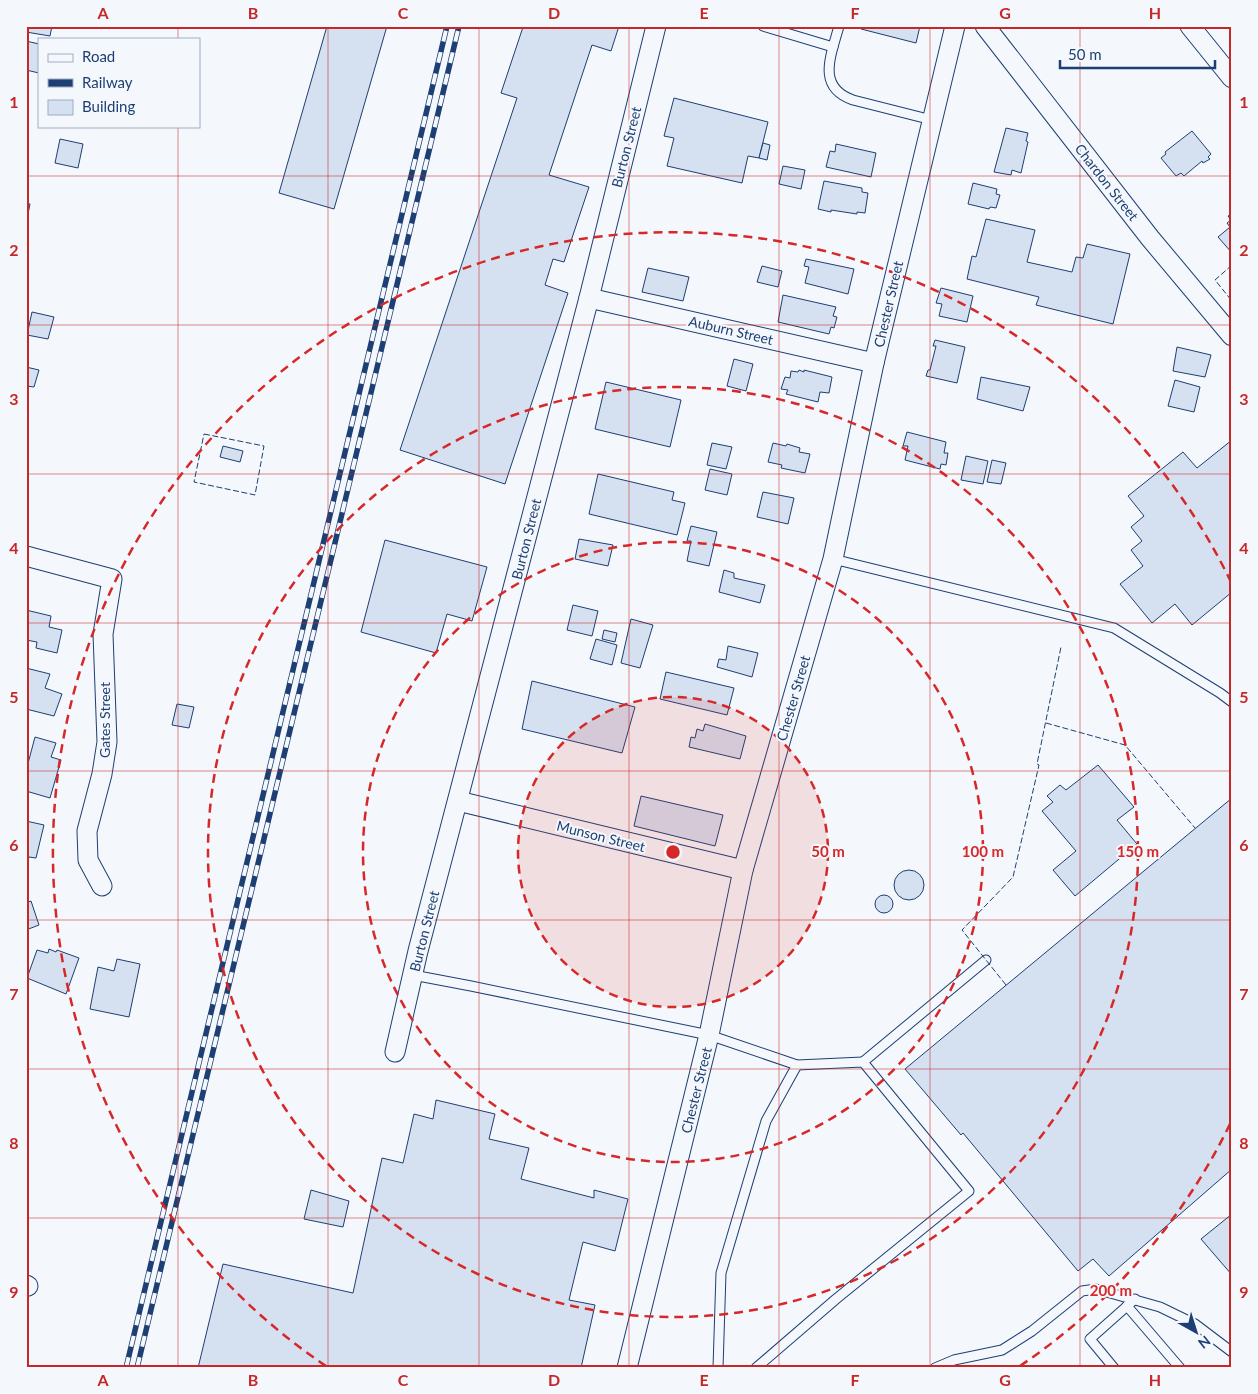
<svg xmlns="http://www.w3.org/2000/svg" width="1258" height="1394" font-family="Lato,sans-serif">
<style>
.building{fill:#d5e0f0;stroke:#1d3f73}
.lines{fill:none;stroke-linecap:round;stroke-linejoin:round}
.service-casing{stroke:#1d3f73;stroke-width:11}
.minor-casing{stroke:#1d3f73;stroke-width:21}
.service{stroke:#f4f7fb;stroke-width:9}
.minor{stroke:#f4f7fb;stroke-width:19}
.rail-casing{stroke:#1d3f73;stroke-width:5.5}
.rail{stroke:#f4f7fb;stroke-width:4;stroke-dasharray:11;stroke-linecap:butt}
.fence{stroke:#1d3f73;stroke-width:1;stroke-dasharray:6 2.5;stroke-linecap:butt}
.grid{fill:none;stroke:#c62828;stroke-width:1;stroke-opacity:0.55}
.ring{fill:none;stroke:#d62828;stroke-width:2.5;stroke-dasharray:9 6}
.labels{text-anchor:middle;dominant-baseline:central;stroke-width:4;stroke-linejoin:round;paint-order:stroke}
.street-label{font-size:14px;fill:#1d3f73;stroke:#f4f7fb}
.centre{fill:#d62828;stroke:#f4f7fb;stroke-width:2.5}
.ring-label{font-size:15px;text-anchor:middle;font-weight:bold;fill:#d62828;stroke:#f4f7fb;stroke-width:4;stroke-linejoin:round;paint-order:stroke}
.neatline{fill:none;stroke:#c62828;stroke-width:2}
.grid-label{font-size:16px;text-anchor:middle;font-weight:bold;fill:#c62828}
</style>
<rect width="100%" height="100%" fill="#f4f7fb"/>
<g class="building">
<path d="M26,26H52L50,36L26,32Z"/>
<path d="M327,26H387L334,209L279,193Z"/>
<path d="M521,26H619L611,51L592,45L549,175L589,187L564,262L553,259L545,285L568,293L505,484L400,450L517,98L501,93L523,27Z"/>
<path d="M862,26H920L916,43L861,29Z"/>
<path d="M26,41L39,44V73L26,70Z"/>
<path d="M674,98L768,122L759,158L748,156L742,183L667,166L674,138L664,136Z"/>
<path d="M1006,128L1028,133L1026,141L1028,142L1021,173L1012,170L1011,175L994,172Z"/>
<path d="M1192,131L1211,154L1208,157L1210,159L1203,163L1202,161L1184,176L1181,173L1176,176L1161,158L1166,154L1165,152Z"/>
<path d="M60,139L83,144L78,168L55,163Z"/>
<path d="M763,143L770,145L767,160L759,158Z"/>
<path d="M836,144L876,153L871,177L826,167L830,151L835,152Z"/>
<path d="M783,166L805,170L801,189L779,184Z"/>
<path d="M824,181L862,188V192L868,193L865,213L857,212V214L831,210V212L818,209Z"/>
<path d="M973,183L997,189L996,194L1000,195L996,208L990,207L989,209L968,204Z"/>
<path d="M26,203L30,204L27,219H26Z"/>
<path d="M1232,214V253L1218,237L1230,227L1227,223L1231,220L1228,216Z"/>
<path d="M986,219L1035,230L1027,262L1072,272L1076,257L1083,258L1087,244L1130,254L1113,324L1036,305L1039,297L967,279L972,256L976,257Z"/>
<path d="M806,259L854,269L848,294L805,283L809,267L804,266Z"/>
<path d="M762,266L782,271L778,287L757,282Z"/>
<path d="M648,268L689,277L683,301L642,292Z"/>
<path d="M941,288L973,296L967,322L939,316L942,304L936,303Z"/>
<path d="M783,295L836,307L833,316L837,317L834,328L831,327L829,334L778,322Z"/>
<path d="M32,312L54,317L48,339L27,335Z"/>
<path d="M935,340L965,347L957,383L926,376L928,370H930L936,346H933Z"/>
<path d="M1177,347L1211,355L1205,377L1173,371Z"/>
<path d="M734,359L753,364L746,391L727,386Z"/>
<path d="M26,367L39,370L34,387L26,386Z"/>
<path d="M799,370L804,372V370L832,377L829,393L820,392L818,402L786,394L788,390L781,389L785,377L790,378L791,371L798,372Z"/>
<path d="M981,377L1030,387L1023,411L977,399Z"/>
<path d="M1175,380L1200,387L1194,412L1168,406Z"/>
<path d="M606,382L681,400L670,447L595,429Z"/>
<path d="M907,432L946,442L944,453H948L946,465L941,464L940,469L905,460L908,446H903Z"/>
<path d="M1232,440V592L1192,625L1175,604L1152,623L1120,584L1143,566L1131,550L1142,541L1131,527L1144,516L1128,496L1183,452L1197,468Z"/>
<path d="M712,443L732,447L726,469L707,465Z"/>
<path d="M773,443L786,446L787,444L800,448L799,452L810,454L805,473L781,468L782,465L768,462Z"/>
<path d="M223,446L243,451L240,462L220,457Z"/>
<path d="M966,456L988,461L983,484L961,480Z"/>
<path d="M992,460L1006,463L1001,484L987,482Z"/>
<path d="M710,469L732,474L727,495L705,490Z"/>
<path d="M598,474L674,492L672,500L685,503L677,535L589,514Z"/>
<path d="M763,492L794,498L788,524L757,517Z"/>
<path d="M691,526L717,532L709,566L687,561L691,541H687Z"/>
<path d="M579,539L613,545L608,566L575,559Z"/>
<path d="M385,540L487,567L472,621L447,614L436,653L361,632Z"/>
<path d="M724,570L734,573V578L765,585L760,603L719,592Z"/>
<path d="M573,605L598,611L592,636L567,630Z"/>
<path d="M26,610L51,616L49,627L62,630L57,653L36,648L37,642L26,640Z"/>
<path d="M631,619L653,625L640,668L621,663Z"/>
<path d="M604,630L617,633L615,642L602,639Z"/>
<path d="M596,639L617,645L612,665L590,659Z"/>
<path d="M728,646L758,653L752,677L717,667L719,659L726,660Z"/>
<path d="M26,668L50,674L45,688L62,694L54,716L26,709Z"/>
<path d="M666,672L734,688L727,715L660,699Z"/>
<path d="M532,681L635,707L622,753L522,729Z"/>
<path d="M177,704L194,707L189,728L172,725Z"/>
<path d="M705,724L746,736L740,759L689,747L691,737L695,738L697,729L703,731Z"/>
<path d="M35,737L56,743L51,757L61,760L50,798L26,791V771Z"/>
<path d="M1098,765L1134,807L1117,820L1137,844L1075,896L1053,870L1076,851L1042,811L1053,802L1047,796L1060,785L1066,790Z"/>
<path d="M641,796L723,815L715,846L634,826Z"/>
<path d="M1232,798V1169L1109,1276L1093,1259L1078,1271L963,1133L961,1135L905,1069Z"/>
<path d="M26,821L44,825L36,858L29,857L26,866Z"/>
<circle cx="909" cy="885" r="15"/>
<circle cx="884" cy="904" r="9"/>
<path d="M31,901L39,925L26,930V903Z"/>
<path d="M49,949L56,952L57,950L79,958L66,994L27,978L37,950L48,953Z"/>
<path d="M117,959L140,964L129,1017L90,1009L98,967L114,971Z"/>
<path d="M436,1100L495,1114L489,1139L529,1148L521,1179L594,1198V1190L628,1199L615,1251L583,1242L569,1300L595,1305L581,1368H198L223,1264L353,1293L382,1158L403,1163L414,1114L433,1119Z"/>
<path d="M311,1190L349,1201L343,1227L304,1219Z"/>
<path d="M1232,1214V1275L1201,1239Z"/>
</g>
<g class="lines">
<g class="service-casing">
<g id="service">
<path d="M763,26L833,47"/>
<path d="M839,26C831,56 816,87 853,100L932,120"/>
<path d="M833,559L1114,628L1220,693L1232,702"/>
<path d="M413,975L471,986L709,1035L797,1065L863,1062L969,1191L836,1299L756,1368"/>
<path d="M863,1062L986,960"/>
<path d="M1127,1306L1180,1368"/>
<path d="M718,1368L721,1273L766,1121L797,1065"/>
<path d="M935,1368L954,1360L1002,1350L1032,1331L1082,1291L1096,1289L1160,1307L1195,1324L1232,1352"/>
<path d="M1114,1368L1090,1339L1135,1299"/>
</g>
</g>
<g class="minor-casing">
<g id="minor">
<path d="M985,26L1150,238L1232,336"/>
<path d="M1190,26L1232,78"/>
<path d="M589,298L874,363"/>
<path d="M26,556L112,579L103,634L107,742L102,774L87,831L88,860L102,886"/>
<path d="M458,801L743,870"/>
<path d="M395,1052L418,951L589,298L656,26"/>
<path d="M26,1285L28,1286"/>
<path d="M627,1368L709,1035L743,870L833,559L874,363L955,26"/>
</g>
</g>
<use href="#service" class="service"/>
<use href="#minor" class="minor"/>
<g class="rail-casing">
<g id="rail">
<path d="M126,1368L447,26"/>
<path d="M137,1368L459,26"/>
</g>
</g>
<use href="#rail" class="rail"/>
<g class="fence">
<path d="M1232,265L1215,280L1232,301"/>
<path d="M204,434L264,446L255,495L194,482Z"/>
<path d="M1046,723L1125,745L1195,828"/>
<path d="M1006,985L962,930L1013,877L1039,765L1037,764L1061,647"/>
</g>
</g>
<path class="grid" d="M178,26V39M328,26V1368M479,26V1368M629,26V1368M779,26V1368M930,26V1368M1080,26V1368M178,126V1368M26,176H1232M26,325H1232M26,474H1232M26,623H1232M26,771H1232M26,920H1232M26,1069H1232M26,1218H1232"/>
<circle cx="673" cy="852" r="155" fill="#d62828" fill-opacity=".12"/>
<g class="ring">
<circle cx="673" cy="852" r="155"/>
<circle cx="673" cy="852" r="310"/>
<circle cx="673" cy="852" r="465"/>
<path d="M1230 1124A620 620 0 0 1 1020 1366M326 1366A620 620 0 1 1 1230 580"/>
</g>
<g class="labels">
<g class="street-label">
<text transform="translate(626 147) rotate(-76)">Burton Street</text>
<text transform="translate(1107 182) rotate(52)">Chardon Street</text>
<text transform="translate(888 304) rotate(-77)">Chester Street</text>
<text transform="translate(731 330) rotate(13)">Auburn Street</text>
<text transform="translate(526 539) rotate(-76)">Burton Street</text>
<text transform="translate(793 698) rotate(-74)">Chester Street</text>
<text transform="translate(104 720) rotate(-90)">Gates Street</text>
<text transform="translate(601 836) rotate(14)">Munson Street</text>
<text transform="translate(424 931) rotate(-76)">Burton Street</text>
<text transform="translate(696 1090) rotate(-76)">Chester Street</text>
</g>
</g>
<circle cx="673" cy="852" r="8" class="centre"/>
<g class="ring-label">
<text x="828" y="857">50 m</text>
<text x="983" y="857">100 m</text>
<text x="1138" y="857">150 m</text>
<text x="1111" y="1296">200 m</text>
</g>
<rect width="1258" height="1394" fill="none" stroke="#f4f7fb" stroke-width="55"/>
<rect x="38" y="38" width="162" height="90" fill="#f4f7fb" stroke="#9eadc5"/>
<rect x="48" y="54" width="25" height="8" fill="#f4f7fb" stroke="#9eadc5"/>
<text x="82" y="62" font-size="15" fill="#1d3f73">Road</text>
<rect x="48" y="79" width="25" height="8" fill="#1d3f73" stroke="#9eadc5"/>
<text x="82" y="88" font-size="15" fill="#1d3f73">Railway</text>
<rect x="48" y="100" width="25" height="15" fill="#d5e0f0" stroke="#9eadc5"/>
<text x="82" y="112" font-size="15" fill="#1d3f73">Building</text>
<g transform="translate(1196 1332) rotate(141)" stroke="#f4f7fb" stroke-width="4" paint-order="stroke">
<path d="M0-4L9 19L0 12L-9 19Z" fill="#1d3f73"/>
<text y="-8" font-size="14" font-weight="bold" text-anchor="middle" fill="#1d3f73">N</text>
</g>
<path d="M1060 60v8h155v-8" fill="none" stroke="#1d3f73" stroke-width="2.5"/>
<text x="1068" y="60" font-size="15" fill="#1d3f73" stroke="#f4f7fb" stroke-width="4" paint-order="stroke">50 m</text>
<rect x="28" y="28" width="1202" height="1338" class="neatline"/>
<g class="grid-label">
<text x="103" y="19">A</text>
<text x="253" y="19">B</text>
<text x="403" y="19">C</text>
<text x="554" y="19">D</text>
<text x="704" y="19">E</text>
<text x="855" y="19">F</text>
<text x="1005" y="19">G</text>
<text x="1155" y="19">H</text>
<text x="14" y="108">1</text>
<text x="1244" y="108">1</text>
<text x="14" y="256">2</text>
<text x="1244" y="256">2</text>
<text x="14" y="405">3</text>
<text x="1244" y="405">3</text>
<text x="14" y="554">4</text>
<text x="1244" y="554">4</text>
<text x="14" y="703">5</text>
<text x="1244" y="703">5</text>
<text x="14" y="851">6</text>
<text x="1244" y="851">6</text>
<text x="14" y="1000">7</text>
<text x="1244" y="1000">7</text>
<text x="14" y="1149">8</text>
<text x="1244" y="1149">8</text>
<text x="14" y="1298">9</text>
<text x="1244" y="1298">9</text>
<text x="103" y="1386">A</text>
<text x="253" y="1386">B</text>
<text x="403" y="1386">C</text>
<text x="554" y="1386">D</text>
<text x="704" y="1386">E</text>
<text x="855" y="1386">F</text>
<text x="1005" y="1386">G</text>
<text x="1155" y="1386">H</text>
</g>
</svg>
